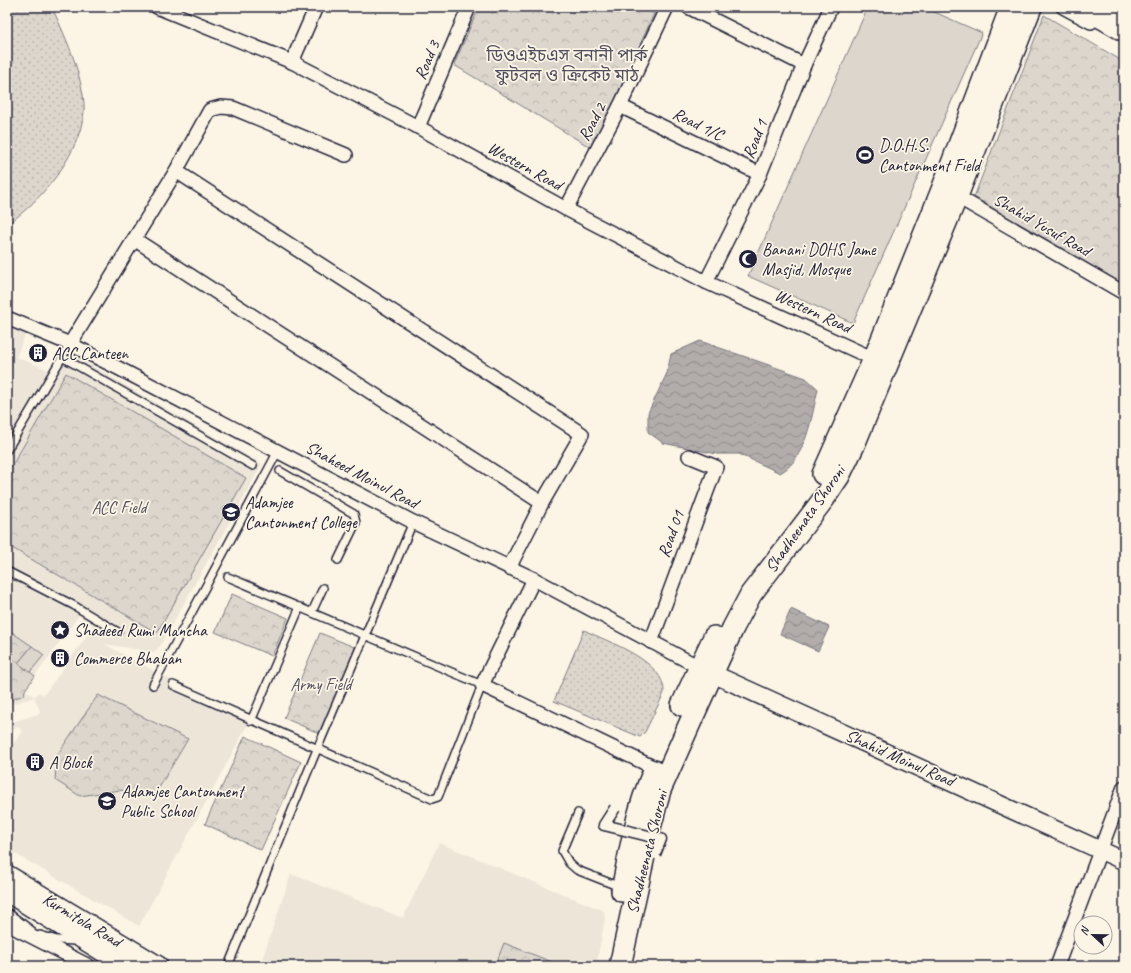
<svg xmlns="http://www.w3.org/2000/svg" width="1131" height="973" font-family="Caveat,'Noto Sans Bengali',sans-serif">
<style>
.built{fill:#ece5d8;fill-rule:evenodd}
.grass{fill:url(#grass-dots);stroke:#7f7c84}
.park{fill:url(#park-crowns);stroke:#7f7c84}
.garden{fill:#dcd6cc;stroke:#7f7c84}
.water{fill:url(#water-waves);stroke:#78757e}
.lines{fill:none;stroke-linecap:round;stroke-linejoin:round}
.service-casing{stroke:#22223b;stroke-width:10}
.minor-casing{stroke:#22223b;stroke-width:16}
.tertiary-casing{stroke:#22223b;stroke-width:20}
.secondary-casing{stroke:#22223b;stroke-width:22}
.primary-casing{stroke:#22223b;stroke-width:24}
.motorway-casing{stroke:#22223b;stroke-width:25}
.service{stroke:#fcf5e5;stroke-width:7}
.minor{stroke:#fcf5e5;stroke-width:13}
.tertiary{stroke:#fcf5e5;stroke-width:17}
.secondary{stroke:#fcf5e5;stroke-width:19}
.primary{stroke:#fcf5e5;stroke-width:21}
.motorway{stroke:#fcf5e5;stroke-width:22}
.tram{stroke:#22223b;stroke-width:1}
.pedestrian-bridge-casing{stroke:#22223b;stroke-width:13;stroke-linecap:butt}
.pedestrian-bridge{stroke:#fcf5e5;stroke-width:10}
.labels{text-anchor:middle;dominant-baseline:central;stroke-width:3.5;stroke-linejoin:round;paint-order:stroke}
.park-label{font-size:17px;fill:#504f5f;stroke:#fcf5e5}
.street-label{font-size:17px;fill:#22223b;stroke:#fcf5e5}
.poi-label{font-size:17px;fill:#22223b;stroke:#fcf5e5;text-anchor:start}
</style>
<defs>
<pattern id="grass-dots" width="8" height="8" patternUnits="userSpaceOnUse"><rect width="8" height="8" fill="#dcd6cc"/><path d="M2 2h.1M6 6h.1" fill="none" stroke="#bcb7b0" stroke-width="1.8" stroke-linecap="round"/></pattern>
<pattern id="park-crowns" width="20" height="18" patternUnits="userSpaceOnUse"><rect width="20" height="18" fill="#dcd6cc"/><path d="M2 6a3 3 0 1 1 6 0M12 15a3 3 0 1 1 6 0" fill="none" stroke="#bcb7b0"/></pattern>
<pattern id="water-waves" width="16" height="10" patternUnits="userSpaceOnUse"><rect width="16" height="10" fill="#b2adab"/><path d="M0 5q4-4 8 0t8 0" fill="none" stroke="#908c8c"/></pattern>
</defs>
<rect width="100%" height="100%" fill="#fcf5e5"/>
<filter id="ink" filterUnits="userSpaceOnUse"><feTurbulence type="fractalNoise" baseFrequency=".025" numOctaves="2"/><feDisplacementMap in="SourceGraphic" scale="8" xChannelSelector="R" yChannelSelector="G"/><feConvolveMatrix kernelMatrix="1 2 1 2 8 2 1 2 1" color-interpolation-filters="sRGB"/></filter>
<g filter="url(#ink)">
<g class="built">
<path d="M7,326L61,348L262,464L160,646L154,652L104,644L249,722L139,926L7,849V751L23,732L17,726L7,737V724L41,713L34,697L7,706V701L24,695L25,690L35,676L18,663L31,646L7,629V545L157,632L66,373L7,474ZM25,335L60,349L51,371L16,357ZM79,615L94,626L44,695L39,692L35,697L25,690Z"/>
<path d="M439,843L604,911L605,919L596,966H260L291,874L403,918Z"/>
</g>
<g class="grass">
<path d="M7,7H52C61,28 72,50 78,73C81,84 85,100 84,112C78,158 43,198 7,225Z"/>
<path d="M584,630C608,642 666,661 664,693L645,732L640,737L554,701Z"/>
</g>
<g class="park">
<path d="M479,7H657L593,149L454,65Z"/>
<path d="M1044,15L1124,62V285L974,197Z"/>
<path d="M66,373L246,478L157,633L7,545V474Z"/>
<path d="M232,594L288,618L272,656L215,632Z"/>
<path d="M7,629L32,646L18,663L35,676L25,690L24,695L7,701Z"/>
<path d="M320,633L359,649L323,735L284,718Z"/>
<path d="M98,695L188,739L154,796L120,790L80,796L55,780L57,755Z"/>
<path d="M245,736L301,762L261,850L205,824Z"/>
<path d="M504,943L562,966H495Z"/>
</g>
<g class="garden">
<path d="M868,7H923L982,33L853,323L748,276Z"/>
<path d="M32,646L44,655L30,672L18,663Z"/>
</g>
<g class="water">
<path d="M700,341L806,378L818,389C812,415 806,460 780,473L739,454H717L663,443L648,432V413L667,373L671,354Z"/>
<path d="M791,609L829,627L818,651L780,634Z"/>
</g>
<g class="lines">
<g class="service-casing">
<g id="service">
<path d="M62,357L253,466"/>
<path d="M7,450L70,344"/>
<path d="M280,471L354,514L356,523L338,560"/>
<path d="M7,571L73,605L118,632"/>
<path d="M312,612L323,588"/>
<path d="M153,685L278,451"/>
<path d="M173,685L432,799L438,797L482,685L228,577"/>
<path d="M251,721L300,607"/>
<path d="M578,813L562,851L569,863L577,870L620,887"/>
<path d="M7,912L31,930"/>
<path d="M40,935L57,940L75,941"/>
<path d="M228,966L318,747L413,522"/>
</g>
</g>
<g class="minor-casing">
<g id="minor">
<path d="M157,7L292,62L418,127L566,209L706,282L874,359"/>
<path d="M688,7L804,65"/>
<path d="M1063,7L1091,22"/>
<path d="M292,62L316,7"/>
<path d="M620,106L760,174"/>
<path d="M418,127L469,7"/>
<path d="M176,171L582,434L542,503L509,568"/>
<path d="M951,193L1124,293"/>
<path d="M566,209L620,106L667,7"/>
<path d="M134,239L542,503"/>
<path d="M706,282L760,174L804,65L831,7"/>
<path d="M7,318L70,344L118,368L413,522L534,579L699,667"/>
<path d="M70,344L176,171L210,110L221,107L233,108L346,155"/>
<path d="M534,579L482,685L655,768"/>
<path d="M651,642L716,467L689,456"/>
<path d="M7,924L89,966"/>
<path d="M1057,966L1124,787"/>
</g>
</g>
<g class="tertiary-casing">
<path id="tertiary" d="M700,668L1124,861"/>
</g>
<g class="secondary-casing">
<g id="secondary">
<path d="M7,875L158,966"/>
<path d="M7,892L126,966"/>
</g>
</g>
<g class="primary-casing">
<g id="primary">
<path d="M823,474L874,359L942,190L1011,7"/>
<path d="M682,705L714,637"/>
<path d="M622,891C630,850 637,809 654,771"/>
<path d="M620,966L651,824L660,790L712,674L733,628L751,594L823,500L839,476L854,445L957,196L1031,7"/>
</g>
</g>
<g class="motorway-casing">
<g id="motorway">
<path d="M1084,7L1124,30"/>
<path d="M1120,7L1124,10"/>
</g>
</g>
<use href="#service" class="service"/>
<use href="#minor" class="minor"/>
<use href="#tertiary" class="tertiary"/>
<use href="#secondary" class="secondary"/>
<use href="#primary" class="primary"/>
<use href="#motorway" class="motorway"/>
<path class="tram" d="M1117,7L1124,11"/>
<g class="pedestrian-bridge-casing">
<path id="pedestrian-bridge" d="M615,808L604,825L661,839L655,854"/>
</g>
<use href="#pedestrian-bridge" class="pedestrian-bridge"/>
</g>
</g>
<defs>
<g id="stadium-disc" transform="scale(1)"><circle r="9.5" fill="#22223b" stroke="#fcf5e5"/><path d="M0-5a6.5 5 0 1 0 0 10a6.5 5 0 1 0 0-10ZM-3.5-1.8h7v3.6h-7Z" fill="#fff"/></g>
<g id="mosque-disc" transform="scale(1)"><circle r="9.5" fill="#22223b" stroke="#fcf5e5"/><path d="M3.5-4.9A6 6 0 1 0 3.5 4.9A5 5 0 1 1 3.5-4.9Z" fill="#fff"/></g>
<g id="building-disc" transform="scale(1)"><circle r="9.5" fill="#22223b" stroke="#fcf5e5"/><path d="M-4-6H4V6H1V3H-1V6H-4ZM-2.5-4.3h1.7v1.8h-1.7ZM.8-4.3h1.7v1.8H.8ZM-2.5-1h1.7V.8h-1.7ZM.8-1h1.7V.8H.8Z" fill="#fff"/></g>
<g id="university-disc" transform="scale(1)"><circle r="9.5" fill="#22223b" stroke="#fcf5e5"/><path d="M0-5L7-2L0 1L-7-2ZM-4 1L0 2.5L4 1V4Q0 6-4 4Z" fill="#fff"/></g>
<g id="sight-disc" transform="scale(1)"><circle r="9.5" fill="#22223b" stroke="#fcf5e5"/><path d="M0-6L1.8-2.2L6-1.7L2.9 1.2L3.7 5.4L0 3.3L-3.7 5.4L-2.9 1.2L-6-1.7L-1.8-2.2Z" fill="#fff"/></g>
<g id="school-disc" transform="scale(1)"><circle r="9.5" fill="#22223b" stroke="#fcf5e5"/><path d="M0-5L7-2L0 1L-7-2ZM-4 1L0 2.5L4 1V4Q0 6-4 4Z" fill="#fff"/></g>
</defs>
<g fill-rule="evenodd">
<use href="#stadium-disc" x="865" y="155"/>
<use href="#mosque-disc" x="748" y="259"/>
<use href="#building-disc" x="38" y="353"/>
<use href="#university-disc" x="231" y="512"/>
<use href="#sight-disc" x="60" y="630"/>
<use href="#building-disc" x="60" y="658"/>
<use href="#building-disc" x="35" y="762"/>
<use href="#school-disc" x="107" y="801"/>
</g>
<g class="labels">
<g class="park-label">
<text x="567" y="55">ডিওএইচএস বনানী পার্ক<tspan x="567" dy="20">ফুটবল ও ক্রিকেট মাঠ</tspan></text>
<text x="119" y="507">ACC Field</text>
<text x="321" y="684">Army Field</text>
</g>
<g class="street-label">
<text transform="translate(427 60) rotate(-67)">Road 3</text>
<text transform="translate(592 122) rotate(-62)">Road 2</text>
<text transform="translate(698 124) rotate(26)">Road 1/C</text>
<text transform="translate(755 139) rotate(-68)">Road 1</text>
<text transform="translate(525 166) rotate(29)">Western Road</text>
<text transform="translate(1042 225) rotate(30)">Shahid Yusuf Road</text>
<text transform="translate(813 311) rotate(25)">Western Road</text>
<text transform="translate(362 475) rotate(28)">Shaheed Moinul Road</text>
<text transform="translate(805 519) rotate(-55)">Shadheenata Shoroni</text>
<text transform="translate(671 534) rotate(-70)">Road 01</text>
<text transform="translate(900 758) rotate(24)">Shahid Moinul Road</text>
<text transform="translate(647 852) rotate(-76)">Shadheenata Shoroni</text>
<text transform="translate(82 920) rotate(31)">Kurmitola Road</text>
</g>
<g class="poi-label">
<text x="879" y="145">D.O.H.S.<tspan x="879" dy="20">Cantonment Field</tspan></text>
<text x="762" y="249">Banani DOHS Jame<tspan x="762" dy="20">Masjid, Mosque</tspan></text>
<text x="52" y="353">ACC Canteen</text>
<text x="245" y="502">Adamjee<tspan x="245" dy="20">Cantonment College</tspan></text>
<text x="74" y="630">Shadeed Rumi Mancha</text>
<text x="74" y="658">Commerce Bhaban</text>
<text x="49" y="762">A Block</text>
<text x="121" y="791">Adamjee Cantonment<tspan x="121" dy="20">Public School</tspan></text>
</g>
</g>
<rect width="1131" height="973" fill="none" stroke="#fcf5e5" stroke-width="24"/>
<rect x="12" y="12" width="1107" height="949" fill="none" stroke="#22223b" stroke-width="1.5" filter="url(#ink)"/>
<g transform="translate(1093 935) rotate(292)"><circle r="19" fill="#fcf5e5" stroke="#a5a1a1"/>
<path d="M0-3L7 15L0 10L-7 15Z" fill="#22223b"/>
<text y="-6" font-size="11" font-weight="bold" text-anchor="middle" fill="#22223b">N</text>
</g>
</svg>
